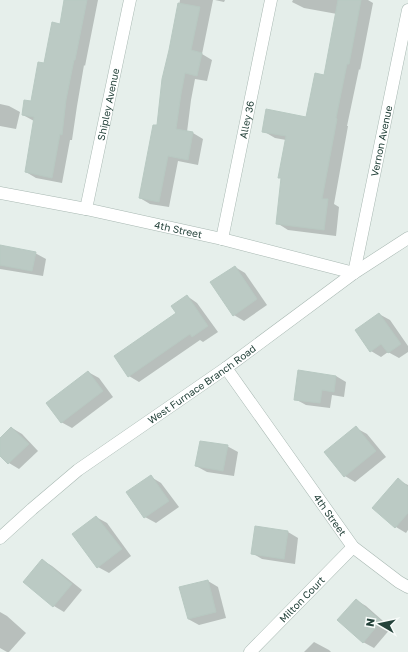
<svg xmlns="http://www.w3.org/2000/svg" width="408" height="652" font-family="'Golos Text',sans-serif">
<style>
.shadow{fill:#0003}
.building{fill:#bbcac4;stroke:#b8c9c2}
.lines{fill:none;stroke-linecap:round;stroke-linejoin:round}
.minor-casing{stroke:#a8b8b2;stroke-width:13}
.minor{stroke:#fff;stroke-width:12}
.labels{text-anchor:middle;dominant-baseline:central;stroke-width:3.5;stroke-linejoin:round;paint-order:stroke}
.street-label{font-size:10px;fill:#24423a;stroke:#f7fbf9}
</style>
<rect width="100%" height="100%" fill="#e6efeb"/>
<g class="shadow">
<path d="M65,0H98L85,66L84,65L77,106L72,140H70L62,183L36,178L26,172L34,121L23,115L32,102L44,64L61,25Z"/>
<path d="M180,0H213L202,54L212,60L207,81L195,79L191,100L187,132L193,133L203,139L198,165L178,161L169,207L150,204L140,198L158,126Z"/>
<path d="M215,0H225L224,2Z"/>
<path d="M293,0H368L373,3L360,70L359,69L347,126H348L334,204L339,207L336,236L288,230L277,223L286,140L275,138L263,131L307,118L325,76L337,14L304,8L292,2Z"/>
<path d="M0,104L9,106L20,112L16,129L0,126Z"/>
<path d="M0,246L35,253L46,259L43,276L0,269Z"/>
<path d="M235,267L245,273L267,305L244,321L234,315Z"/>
<path d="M187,296L197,303L218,332L203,342L200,340L139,382L129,376L177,313Z"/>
<path d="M379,314L390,320L408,346V352L399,358L388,352L381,357L371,351Z"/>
<path d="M88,372L99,378L113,397L72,428L61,422Z"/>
<path d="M336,376L346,382L344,397L332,395L330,408L306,405L295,399Z"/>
<path d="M12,428L22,434L38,451L19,469L9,463L0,454V439Z"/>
<path d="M356,428L367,434L386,457L355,482L345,476Z"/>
<path d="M227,446L238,452L234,476L207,472L196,466Z"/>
<path d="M151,477L161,483L179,507L156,523L145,517L128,492Z"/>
<path d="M398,480L408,485V530L406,533L396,527Z"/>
<path d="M96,517L107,523L131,556L109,573L98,567Z"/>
<path d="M256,527L288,532L298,538L295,564L262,559L252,553Z"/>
<path d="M42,560L52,566L82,590L64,612L54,606L25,582Z"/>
<path d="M208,581L218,587L226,618L199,625L188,619Z"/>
<path d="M356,600L366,606L391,628L374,648L363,642Z"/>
<path d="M0,612L7,616L26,633L9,652H7L0,648Z"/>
<path d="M314,642L329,650L331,652H304Z"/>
</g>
<g class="building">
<path d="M64,0H87L75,60H74L66,100L62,135L60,134L52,178L25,172L34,117L22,115L24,100L31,101L38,62L44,63L52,22L60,24Z"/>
<path d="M338,0H361L349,64H347L336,118L337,119L322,199H328L324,230L276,224L281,178H278L286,136L262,132L266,109L306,117L315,73L324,75Z"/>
<path d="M178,3L200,7L191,50L202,53L197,76L185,73L181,94L176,129L193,132L188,160L168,156L159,202L139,198L153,125H157L162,79L169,50Z"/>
<path d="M0,245L36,252L32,271L0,265Z"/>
<path d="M235,266L257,299L233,316L210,282Z"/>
<path d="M187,295L208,326L192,337L190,334L128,377L114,356L176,313L171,306Z"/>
<path d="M379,313L401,344L388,353L381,344L370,352L355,330Z"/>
<path d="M298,370L336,376L334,392L322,390L320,403L294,400Z"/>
<path d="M88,371L103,391L61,423L46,403Z"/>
<path d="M356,426L376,451L344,477L324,452Z"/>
<path d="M11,427L29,444L8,464L0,456V438Z"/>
<path d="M200,441L228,445L223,471L195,466Z"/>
<path d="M151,475L169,501L144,518L126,492Z"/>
<path d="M398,478L408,487V513L395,528L372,508Z"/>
<path d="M96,516L122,549L97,568L72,534Z"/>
<path d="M255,526L288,531L284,559L251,554Z"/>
<path d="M42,559L72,584L53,607L23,582Z"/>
<path d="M208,580L216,612L188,619L179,587Z"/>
<path d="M356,599L381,621L363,643L337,620Z"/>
</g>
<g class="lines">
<g class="minor-casing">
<g id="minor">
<path id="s1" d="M0,193L86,209L222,239L354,273L408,10"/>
<path id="s2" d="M86,209L130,0"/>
<path id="s3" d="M222,239L271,0"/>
<path id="s4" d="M226,368L353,547L399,582L408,587"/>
<path id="s5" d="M0,538L32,509L78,470L226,368L354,273L408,238"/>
<path id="s6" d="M250,652L353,547"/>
</g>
</g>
<use href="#minor" class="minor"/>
</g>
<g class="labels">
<g class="street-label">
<text stroke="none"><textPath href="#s2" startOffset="107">Shipley Avenue</textPath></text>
<text stroke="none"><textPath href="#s3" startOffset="122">Alley 36</textPath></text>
<text stroke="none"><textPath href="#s1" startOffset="498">Vernon Avenue</textPath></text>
<text stroke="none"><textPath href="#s1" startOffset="182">4th Street</textPath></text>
<text stroke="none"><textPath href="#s5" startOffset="254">West Furnace Branch Road</textPath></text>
<text stroke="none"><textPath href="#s4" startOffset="180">4th Street</textPath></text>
<text stroke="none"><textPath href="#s6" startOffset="74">Milton Court</textPath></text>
</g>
</g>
<g transform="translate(380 624) rotate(279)" stroke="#f7fbf9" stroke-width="3" paint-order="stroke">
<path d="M0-3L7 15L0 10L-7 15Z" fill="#24423a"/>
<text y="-6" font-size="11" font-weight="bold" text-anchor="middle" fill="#24423a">N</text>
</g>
</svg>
